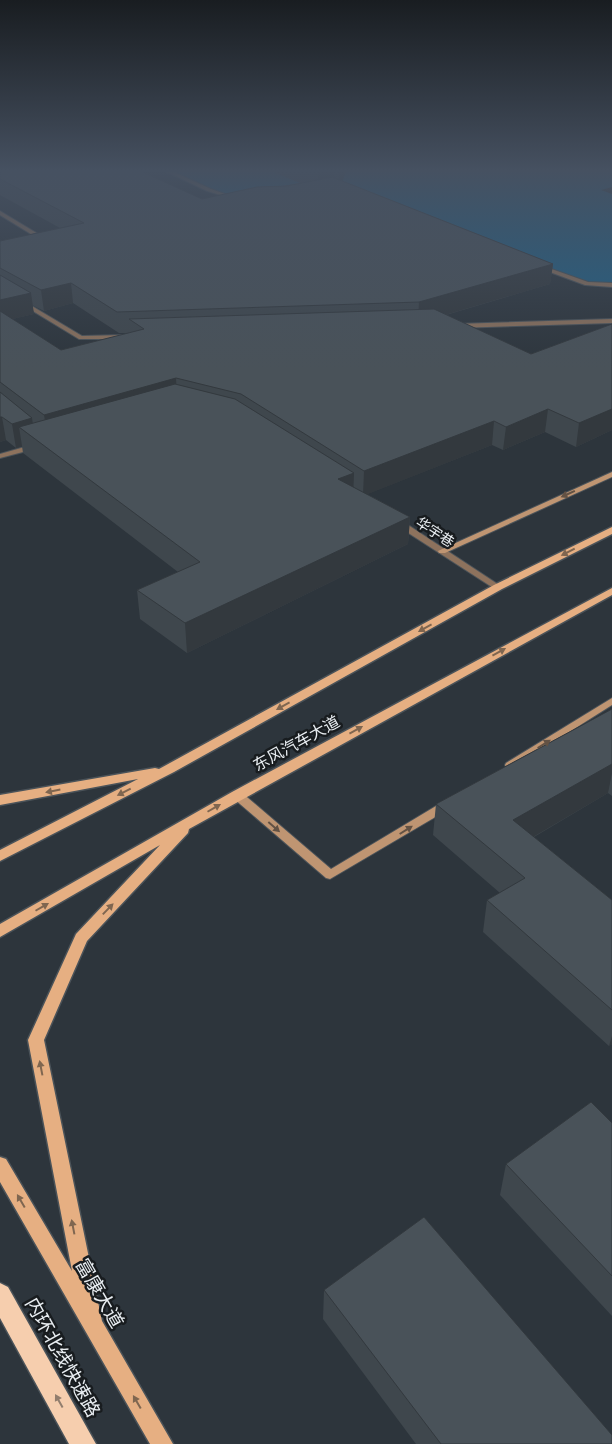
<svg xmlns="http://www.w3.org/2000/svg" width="612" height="1444" font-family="'PT Sans','Noto Sans SC',sans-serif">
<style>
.green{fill:#1e6289}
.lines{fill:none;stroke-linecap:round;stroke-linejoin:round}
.lane-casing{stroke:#4b5359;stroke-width:2}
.street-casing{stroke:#4b5359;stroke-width:2}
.secondary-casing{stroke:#4b5359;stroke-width:2}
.primary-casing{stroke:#4b5359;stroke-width:3}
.highway-casing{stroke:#4b5359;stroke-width:3}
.lane{fill:#8d725d;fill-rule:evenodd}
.street{fill:#8d725d;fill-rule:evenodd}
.secondary{fill:#bf9572;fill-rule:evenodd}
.primary{fill:#e6af82;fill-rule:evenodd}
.highway{fill:#f6ceae;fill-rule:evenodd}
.wall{fill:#3f474d;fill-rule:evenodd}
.shaded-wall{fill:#33393e}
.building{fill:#495259;stroke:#33393e}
.oneway{fill:#635244}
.oneway2{fill:#7f6650}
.oneway3{fill:#927e6e}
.labels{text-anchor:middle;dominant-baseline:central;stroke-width:5;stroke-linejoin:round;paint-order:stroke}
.far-street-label{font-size:14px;fill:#e9eef2;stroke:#181c1f}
.street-label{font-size:16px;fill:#e9eef2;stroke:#181c1f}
.near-street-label{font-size:19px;fill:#e9eef2;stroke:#181c1f}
</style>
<rect width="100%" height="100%" fill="#2d353c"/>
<path class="green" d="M163,169H612V187L601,190L612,194V285L587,284L333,191L241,201L209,190Z"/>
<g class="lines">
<g class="lane-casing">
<g id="lane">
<path d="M161,169H167L211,189L236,198L234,199L207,191Z"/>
<path d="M0,211L48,240L49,241L44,242L0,215Z"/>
<path d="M539,266H543L588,282L612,283V287L585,285L539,268Z"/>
<path d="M0,287L82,336L124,335L127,337L124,339H79L0,291Z"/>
<path d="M612,319V323L456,328L453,326L456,324Z"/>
</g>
</g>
<g class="street-casing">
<g id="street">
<path d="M35,444H38V448L0,458V454Z"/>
<path d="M396,521H402L502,587L501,589H495L396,525Z"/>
</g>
</g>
<g class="secondary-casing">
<g id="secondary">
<path d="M612,472V477L445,553H439L438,551Z"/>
<path d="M612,698V705L514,767H506L505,765L506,763Z"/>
<path d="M237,791L241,792L331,869L441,803H449L450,806L449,809L330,879L326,878L233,798L232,795L233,792Z"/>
</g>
</g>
<g class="primary-casing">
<g id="primary">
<path d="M612,527V534L502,589L174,772L0,861V850L138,779L0,805V795L155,768L159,769L494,585Z"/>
<path d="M612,588V595L189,829L188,833L87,941L44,1040L102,1321L173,1444H150L0,1182V1157L6,1159L72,1271L28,1040L76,934L160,845L0,937V924L232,792Z"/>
</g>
</g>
<g class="highway-casing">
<path id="highway" d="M0,1283L8,1287L96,1444H69L0,1318Z"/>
</g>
<use href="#lane" class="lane"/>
<use href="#street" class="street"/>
<use href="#secondary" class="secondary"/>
<use href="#primary" class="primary"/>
<use href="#highway" class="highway"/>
</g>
<g class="wall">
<path d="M0,169L202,199L300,183L266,169H347L342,181L553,264L550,284L446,315L531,354L612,324V430L576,447L545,432L503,450L492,445L367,494L410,517L408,544L187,653L140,619L137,590L178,572L23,453L22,446L16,448L6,440L0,442V241L60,228L0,195ZM73,303L119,333H129L61,350L12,319L34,314L32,305L44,311Z"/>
<path d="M612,709V796L608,793L534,837L612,900V1044L609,1046L483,932L487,900L500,893L433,835L436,804Z"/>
<path d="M612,1123V1316L500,1195L506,1164Z"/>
<path d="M324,1290L612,1444H416L323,1319Z"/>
</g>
<g class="shaded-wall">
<path d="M334,169V188L318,191V172Z"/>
<path d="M340,169H347L339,190V171Z"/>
<path d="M553,264L550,284L418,323L419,302Z"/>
<path d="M71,283L73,303L44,311L41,290Z"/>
<path d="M31,293L34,314L0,322V300Z"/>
<path d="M176,378L177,401L48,438L44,415Z"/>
<path d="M548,409L545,432L503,450L506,427Z"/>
<path d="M612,409V430L576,447L579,423Z"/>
<path d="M0,417H2L6,440L0,442Z"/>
<path d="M32,418L35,439L19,427L22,446L16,448L12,424Z"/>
<path d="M494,421L492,445L363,496L364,471Z"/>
<path d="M354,473L353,500L338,479Z"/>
<path d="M410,517L408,544L187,653L185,623Z"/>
<path d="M612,764V773L608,793L509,851L513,820Z"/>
<path d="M612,1036V1044L609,1046Z"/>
</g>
<g class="building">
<path d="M0,169H136L202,199L257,187L287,186L332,177L553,264L419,302L117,312L71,283L41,290L0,268V241L84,223L0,179Z"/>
<path d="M311,169H340L339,171L334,169L318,172Z"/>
<path d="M0,275L31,293L0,300Z"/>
<path d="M434,309L531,354L612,324V409L579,423L548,409L506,427L494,421L364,471L241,394L176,378L44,415L0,382V311L61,350L144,329L129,319Z"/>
<path d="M175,384L235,399L354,473L338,479L410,517L185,623L137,590L200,562L19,427Z"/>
<path d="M0,392L32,418L12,424L2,417H0Z"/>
<path d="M612,709V764L513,820L612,900V1010L487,900L525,878L436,804Z"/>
<path d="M591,1102L612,1123V1276L506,1164Z"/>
<path d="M424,1217L612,1435V1444H441L324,1290Z"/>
</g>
<defs><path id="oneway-solid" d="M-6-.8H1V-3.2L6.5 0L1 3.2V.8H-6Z" transform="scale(1.25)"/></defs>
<g class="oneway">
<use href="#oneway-solid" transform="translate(568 494) rotate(156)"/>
<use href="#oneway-solid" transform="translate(544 744) rotate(-32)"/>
<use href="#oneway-solid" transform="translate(274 827) rotate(41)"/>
<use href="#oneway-solid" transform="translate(406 830) rotate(-32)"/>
</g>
<g class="oneway2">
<use href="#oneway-solid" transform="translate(568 552) rotate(153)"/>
<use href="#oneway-solid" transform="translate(425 628) rotate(151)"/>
<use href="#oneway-solid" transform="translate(499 652) rotate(-29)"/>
<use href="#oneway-solid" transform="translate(283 706) rotate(151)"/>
<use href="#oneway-solid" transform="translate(356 730) rotate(-29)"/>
<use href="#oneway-solid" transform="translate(53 791) rotate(169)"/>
<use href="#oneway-solid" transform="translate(124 792) rotate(153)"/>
<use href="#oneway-solid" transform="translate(214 808) rotate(-30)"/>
<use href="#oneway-solid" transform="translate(42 907) rotate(-30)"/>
<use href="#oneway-solid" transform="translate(108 909) rotate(-46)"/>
<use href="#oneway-solid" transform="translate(41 1068) rotate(-101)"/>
<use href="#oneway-solid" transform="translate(21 1201) rotate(-120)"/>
<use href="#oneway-solid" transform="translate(73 1227) rotate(-101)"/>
<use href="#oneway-solid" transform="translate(137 1402) rotate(-120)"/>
</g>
<use class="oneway3" href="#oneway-solid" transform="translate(59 1401) rotate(-119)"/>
<linearGradient id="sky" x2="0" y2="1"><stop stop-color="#191d21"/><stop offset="0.46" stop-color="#465161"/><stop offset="1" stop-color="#465161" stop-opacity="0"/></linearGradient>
<rect width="612" height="371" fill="url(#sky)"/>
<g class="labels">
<g class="far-street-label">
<text transform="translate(435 532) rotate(33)">华宇巷</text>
</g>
<g class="street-label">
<text transform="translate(296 743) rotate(-29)">东风汽车大道</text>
</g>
<g class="near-street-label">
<text transform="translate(100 1293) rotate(60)">富康大道</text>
<text transform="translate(63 1357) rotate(61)">内环北线快速路</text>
</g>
</g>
</svg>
